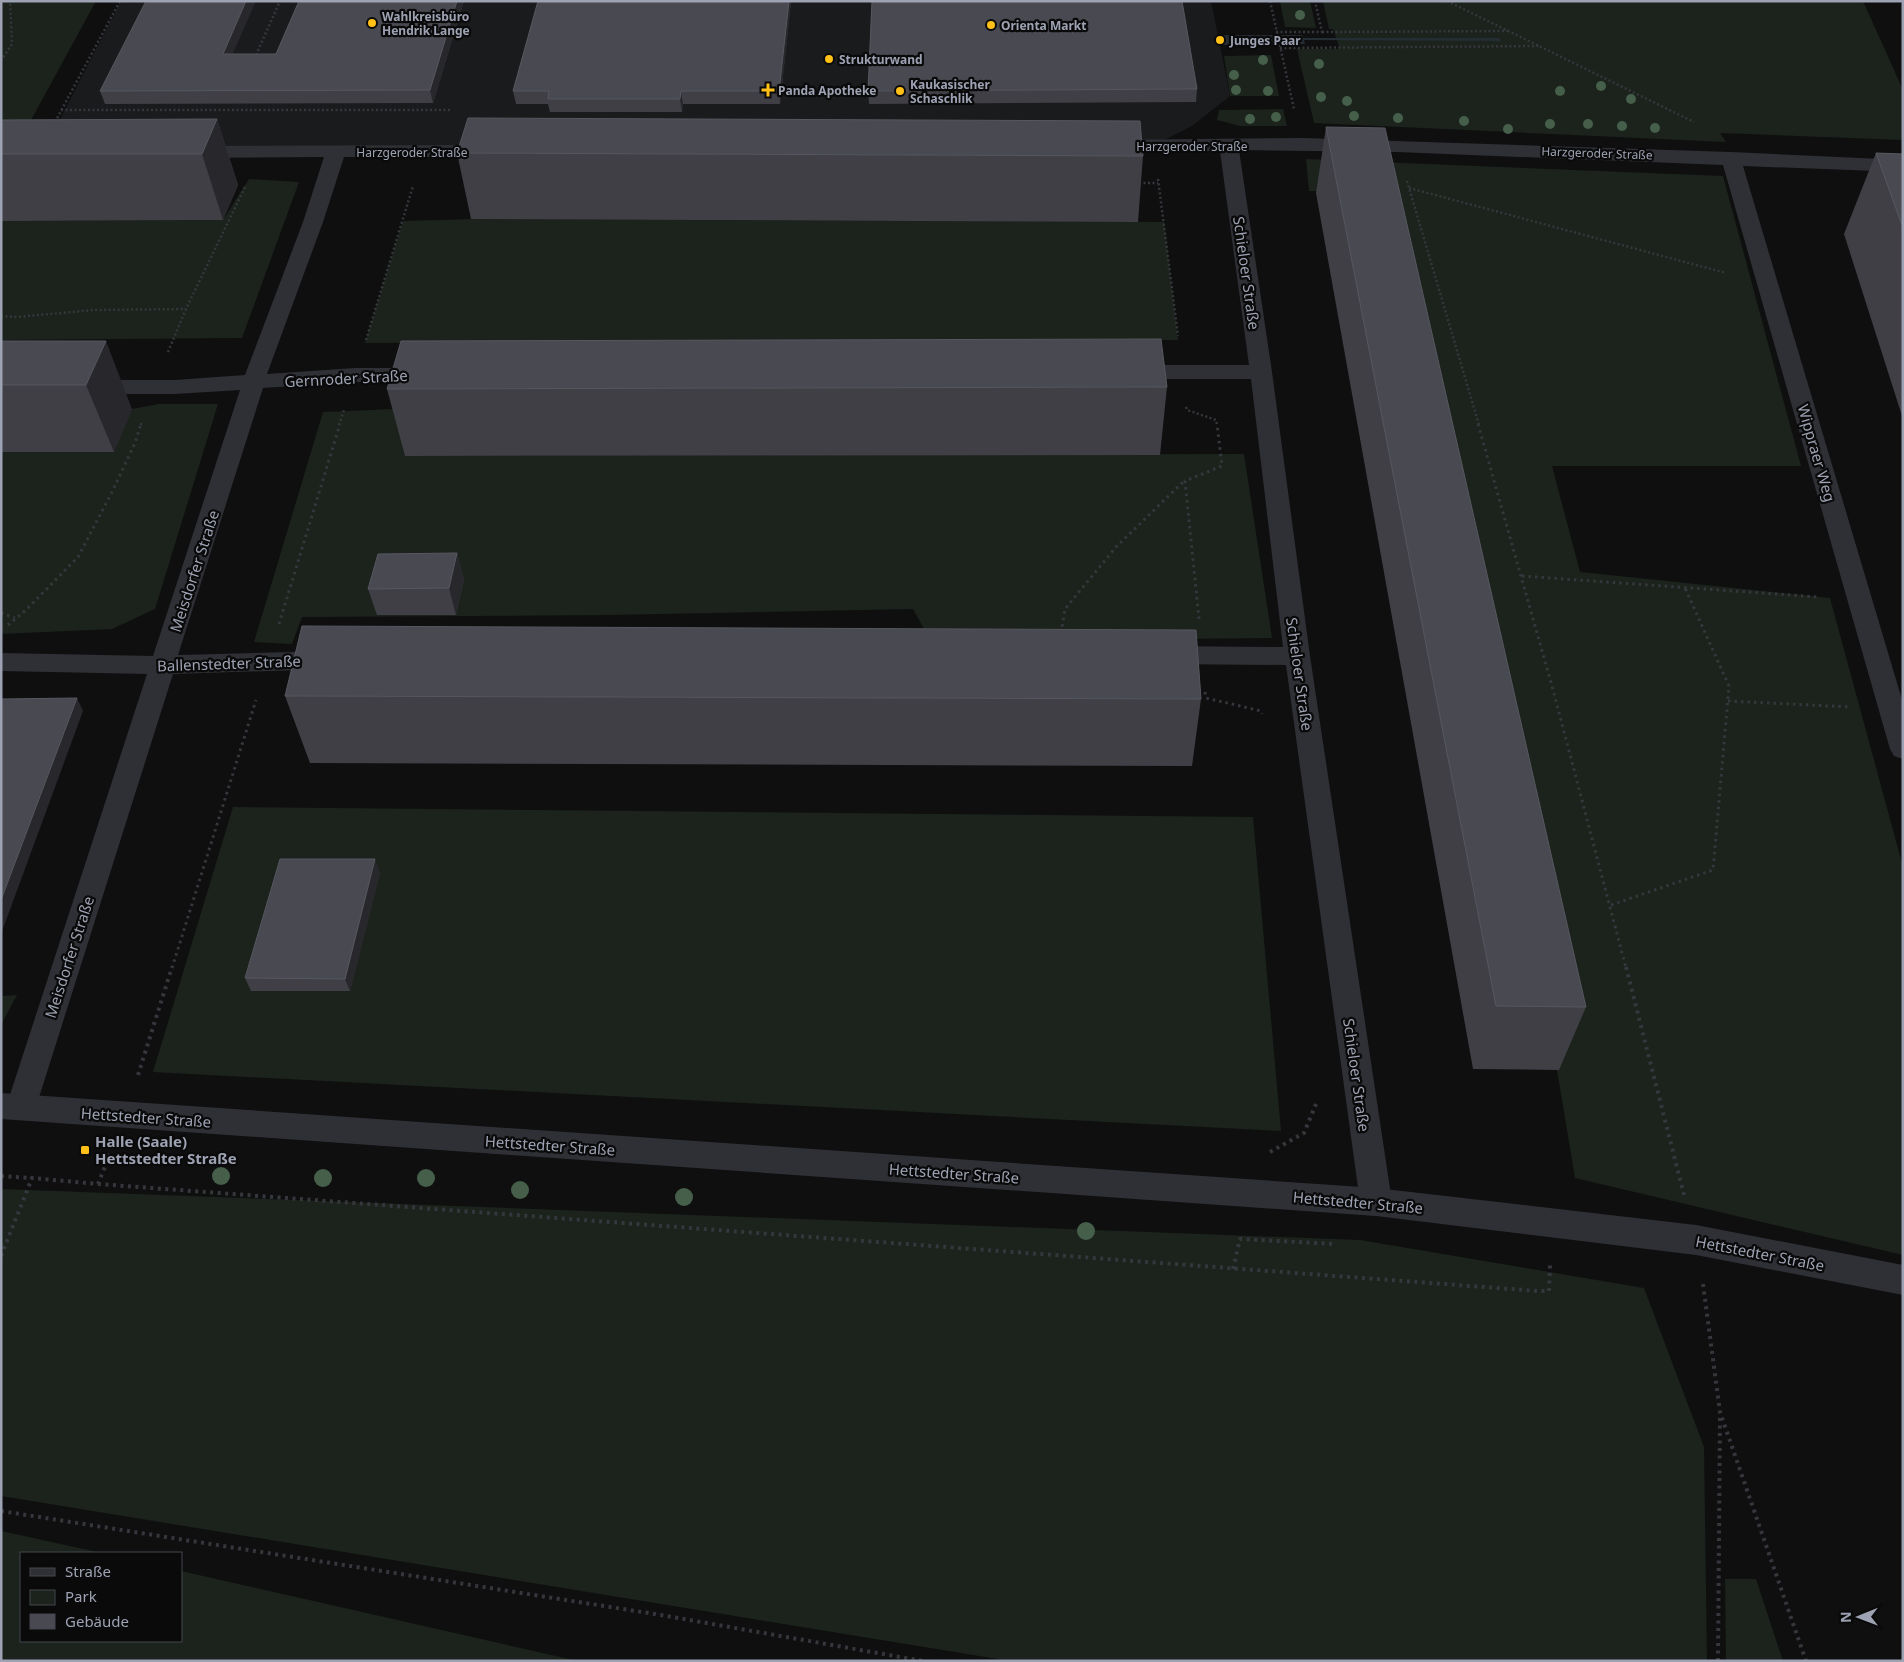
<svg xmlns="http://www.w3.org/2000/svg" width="1904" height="1662" font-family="'Noto Sans',sans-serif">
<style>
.built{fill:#1a1b1d}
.green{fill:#1b231c}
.water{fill:#242c34}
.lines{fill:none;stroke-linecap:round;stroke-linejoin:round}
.path-far2{stroke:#35373c;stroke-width:2.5;stroke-dasharray:2 2.5;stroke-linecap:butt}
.path-far1{stroke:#35373c;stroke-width:3;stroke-dasharray:2.5 4;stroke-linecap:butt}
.path{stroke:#35373c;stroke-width:4;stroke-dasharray:3 4.5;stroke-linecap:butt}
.minor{fill:#2f3035;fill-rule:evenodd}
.tertiary{fill:#2f3035;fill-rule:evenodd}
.tree{fill:#465f4a}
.wall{fill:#3f3f45}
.shaded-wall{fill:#28272b}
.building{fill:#494951;stroke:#575760}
.poi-dot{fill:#ffc018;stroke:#0a0a0b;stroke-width:2}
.labels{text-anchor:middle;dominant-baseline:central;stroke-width:4.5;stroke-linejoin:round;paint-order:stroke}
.far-poi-label{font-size:12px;font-weight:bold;fill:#9ea3b3;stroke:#0a0a0b;text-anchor:start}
.far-street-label{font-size:12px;fill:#9ea3b3;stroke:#0a0a0b}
.street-label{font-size:15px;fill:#9ea3b3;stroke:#0a0a0b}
.poi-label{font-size:15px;font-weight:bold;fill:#9ea3b3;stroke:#0a0a0b;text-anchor:start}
</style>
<rect width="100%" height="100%" fill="#0f0f10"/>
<path class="built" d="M121,1H1211L1230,96L1192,126L1152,146L44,150Z"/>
<g class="green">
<path d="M1,1H96L25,131H1Z"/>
<path d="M1280,1H1310L1316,28L1285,27Z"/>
<path d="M1323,1H1863L1903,90V140L1720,133L1726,142L1314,123L1297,49H1340L1333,29H1329Z"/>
<path d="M1271,55L1279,96H1230L1224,56Z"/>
<path d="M1283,109L1287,126H1240L1217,120L1219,110Z"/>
<path d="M1306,159L1723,176L1801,466H1552L1580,572L1830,598L1903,867V1255L1575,1178L1558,1076L1375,192L1309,191Z"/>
<path d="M249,179L299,182L242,338L1,340V221L223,220Z"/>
<path d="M477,219L1164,222L1178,340L365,343L403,221Z"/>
<path d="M159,404H218L155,609L112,629L1,634V452H114L132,409Z"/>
<path d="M418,408L405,456L1244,454L1272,638L1171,639L933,645L913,609L607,615L302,617L292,644L254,642L323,412Z"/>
<path d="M233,807L1253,817L1281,1131L153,1072Z"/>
<path d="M17,995L1,1025V996Z"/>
<path d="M1,1189L1360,1240L1644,1288L1704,1447L1707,1661H1010L1,1496Z"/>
<path d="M1,1531L102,1553H21V1641H181V1571L578,1661H1Z"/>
<path d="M1725,1579H1756L1783,1661H1726Z"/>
</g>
<path class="water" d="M1220,35H1302L1303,38H1500L1501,41L1304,40L1305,44L1222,45Z"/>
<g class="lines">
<g class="path-far2">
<path d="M1270,1L1294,109"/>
<path d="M1447,1L1694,122"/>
<path d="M1276,32H1322L1315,1"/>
<path d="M1322,32L1509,31"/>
<path d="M1280,48L1539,46"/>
<path d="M256,55L280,1"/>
<path d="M1,61L12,44L10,1"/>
<path d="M61,110H451"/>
<path d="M55,122L120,1"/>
<path d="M1158,179L1178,336"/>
<path d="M1407,181L1479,425"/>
<path d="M1139,183H1158"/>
<path d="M1409,188L1726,273"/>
<path d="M1,316L17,317L94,310L186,309"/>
<path d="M366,340L413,186"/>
<path d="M168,352L186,309L246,185"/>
<path d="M1186,407L1187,410L1216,420L1217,425"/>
<path d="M141,425L142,421"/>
<path d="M339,425L344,410"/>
</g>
<g class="path-far1">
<path d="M1478,424L1552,686L1626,968"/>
<path d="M1522,576L1818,597"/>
<path d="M1,613L15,618"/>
<path d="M1199,619L1185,481L1222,466L1217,424"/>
<path d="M279,624L340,424"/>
<path d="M8,625L26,610L78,557L113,490L135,443L141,424"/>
<path d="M1061,633L1065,609L1116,547L1184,481"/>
<path d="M1205,692L1206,698L1261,711L1262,714"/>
<path d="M1728,701L1850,707"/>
<path d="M1611,905L1713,870L1729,686L1685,588"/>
<path d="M172,968L256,700"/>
</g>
<g class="path">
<path d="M1626,967L1684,1195"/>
<path d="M138,1075L172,967"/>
<path d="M1270,1152L1304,1133L1316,1104"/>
<path d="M1,1176L32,1178"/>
<path d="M98,1184L1538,1291H1549L1550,1265"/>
<path d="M1,1256L32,1178L98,1184L110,1154"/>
<path d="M1233,1269L1240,1239L1335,1244"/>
<path d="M1703,1284L1720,1412L1806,1661"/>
<path d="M1,1511L661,1615L923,1661"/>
<path d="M1718,1661L1720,1416"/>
</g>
<g class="minor">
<path d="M1303,138L1731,152L1903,160V172L1743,166L1903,703V759L1894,756L1890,749L1723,165L1397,152L1239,150L1272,372L1310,656L1392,1202L1387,1212L1376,1216L1365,1212L1360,1202L1286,665L1161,664L1152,661L1148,655L1152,649L1161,646L1283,647L1251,379H1127L1119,377L1116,372L1119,367L1127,365H1249L1220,151L1105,152L1098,150L1095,146L1098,142L1105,140Z"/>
<path d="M495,145L502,147L505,151L502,155L495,157H344L323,222L267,374L355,368H427L435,370L438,375L435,380L427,382H355L263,388L178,655L330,651L339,654L343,660L339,666L330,669L173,674L36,1107L32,1116L21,1120L10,1116L6,1107L147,674L1,671V653L153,656L240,390L175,394H85L77,392L74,387L77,382L85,380H175L245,375L303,222L324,157L190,158L183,156L180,152L183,148L190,146Z"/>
</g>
<path class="tertiary" d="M1,1093L1376,1188L1696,1225L1903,1265V1295L1696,1255L1376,1216L1,1119Z"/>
</g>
<g class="tree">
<circle cx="1300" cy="15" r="5"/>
<circle cx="1263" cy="60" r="5"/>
<circle cx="1319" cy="64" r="5"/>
<circle cx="1234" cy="75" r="5"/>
<circle cx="1601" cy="86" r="5"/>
<circle cx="1236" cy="90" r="5"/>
<circle cx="1268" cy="91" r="5"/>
<circle cx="1560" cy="91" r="5"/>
<circle cx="1321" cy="97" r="5"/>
<circle cx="1631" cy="99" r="5"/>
<circle cx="1347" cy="101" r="5"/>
<circle cx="1354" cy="116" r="5"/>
<circle cx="1276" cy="117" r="5"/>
<circle cx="1398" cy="118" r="5"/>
<circle cx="1250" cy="119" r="5"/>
<circle cx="1464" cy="121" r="5"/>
<circle cx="1550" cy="124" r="5"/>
<circle cx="1588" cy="124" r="5"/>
<circle cx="1622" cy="126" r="5"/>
<circle cx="1655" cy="128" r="5"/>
<circle cx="1508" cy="129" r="5"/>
<circle cx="221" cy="1176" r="9"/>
<circle cx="323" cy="1178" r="9"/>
<circle cx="426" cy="1178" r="9"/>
<circle cx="520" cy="1190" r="9"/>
<circle cx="684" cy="1197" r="9"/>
<circle cx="1086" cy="1231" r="9"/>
</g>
<g class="wall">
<path d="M299,1H464L433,103L105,104L100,91L233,54H276Z"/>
<path d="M538,1H791L780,104H683L682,112H550L548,104H516L513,91Z"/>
<path d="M1197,89L1196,102L869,104L868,91Z"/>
<path d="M217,119L238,185L223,220L1,221V120Z"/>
<path d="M1326,127L1586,1007L1559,1070L1473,1069L1316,193Z"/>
<path d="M457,153L1143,156L1138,222L471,219Z"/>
<path d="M1876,153L1903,154V419L1844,234Z"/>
<path d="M1,341L132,409L114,452H1Z"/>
<path d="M1167,387L1160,455L405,456L387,389Z"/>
<path d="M457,553L464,580L456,615H377L368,589Z"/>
<path d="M285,696L1201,699L1192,766L310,763Z"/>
<path d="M380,872L350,991H251L245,978Z"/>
</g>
<g class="shaded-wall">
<path d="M246,1H256L227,67L223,54Z"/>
<path d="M457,1H464L433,103L430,90Z"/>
<path d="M789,1H791L780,104L779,91Z"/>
<path d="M681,91L683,104L682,112L680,99Z"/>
<path d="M217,119L238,185L223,220L202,154Z"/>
<path d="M106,341L132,409L114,452L86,385Z"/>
<path d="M457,553L464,580L456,615L449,588Z"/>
<path d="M77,698L83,711L1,934V900Z"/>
<path d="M375,859L380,872L350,991L345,979Z"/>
</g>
<g class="building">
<path d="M146,1H246L223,54H276L299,1H457L430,90L100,91Z"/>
<path d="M538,1H789L779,91H681L680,99H548L549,91H513Z"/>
<path d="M872,1H1182L1197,89L868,91Z"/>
<path d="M468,118L1140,121L1143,156L457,153Z"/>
<path d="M217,119L202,154H1V120Z"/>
<path d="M1326,127L1385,128L1586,1007L1496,1006Z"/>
<path d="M1876,153L1903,154V228Z"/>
<path d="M1161,339L1167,387L387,389L401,341Z"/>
<path d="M1,341H106L86,385H1Z"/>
<path d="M457,553L449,588L368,589L378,554Z"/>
<path d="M302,626L1196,630L1201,699L285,696Z"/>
<path d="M77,698L1,900V699Z"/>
<path d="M280,859H375L345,979L245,978Z"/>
</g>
<g class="poi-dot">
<circle cx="372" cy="23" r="5"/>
<circle cx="991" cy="25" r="5"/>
<circle cx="1220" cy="40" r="5"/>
<circle cx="829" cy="59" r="5"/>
<path d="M765.5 82.5h5v5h5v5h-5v5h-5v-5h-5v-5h5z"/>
<circle cx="900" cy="91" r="5"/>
<rect x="80" y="1145" width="10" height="10" rx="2.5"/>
</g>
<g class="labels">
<g class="far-poi-label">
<text x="382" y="16">Wahlkreisbüro<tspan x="382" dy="14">Hendrik Lange</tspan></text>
<text x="1001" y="25">Orienta Markt</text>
<text x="1230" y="40">Junges Paar</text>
<text x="839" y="59">Strukturwand</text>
<text x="910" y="84">Kaukasischer<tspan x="910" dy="14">Schaschlik</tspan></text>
<text x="778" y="90">Panda Apotheke</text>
</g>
<g class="far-street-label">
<text x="1192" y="146">Harzgeroder Straße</text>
<text x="412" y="152">Harzgeroder Straße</text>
<text transform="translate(1597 153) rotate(2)">Harzgeroder Straße</text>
</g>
<g class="street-label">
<text transform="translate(1247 273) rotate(82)">Schieloer Straße</text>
<text transform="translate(346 378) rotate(-3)">Gernroder Straße</text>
<text transform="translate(1817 453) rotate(74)">Wippraer Weg</text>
<text transform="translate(194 571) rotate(-72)">Meisdorfer Straße</text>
<text transform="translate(229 663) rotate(-2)">Ballenstedter Straße</text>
<text transform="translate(1300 674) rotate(82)">Schieloer Straße</text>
<text transform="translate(69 957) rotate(-72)">Meisdorfer Straße</text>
<text transform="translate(1357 1075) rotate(82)">Schieloer Straße</text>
<text transform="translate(146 1117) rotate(4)">Hettstedter Straße</text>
<text transform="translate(550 1145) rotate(4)">Hettstedter Straße</text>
<text transform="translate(954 1173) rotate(4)">Hettstedter Straße</text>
<text transform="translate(1358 1202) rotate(5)">Hettstedter Straße</text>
<text transform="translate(1760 1253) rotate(11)">Hettstedter Straße</text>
</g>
<g class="poi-label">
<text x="95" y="1141">Halle (Saale)<tspan x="95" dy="17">Hettstedter Straße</tspan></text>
</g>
</g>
<rect width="1904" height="1662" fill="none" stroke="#9ea3b3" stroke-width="5"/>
<rect x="20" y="1552" width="162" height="90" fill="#0a0a0b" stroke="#45474e"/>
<rect x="30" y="1568" width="25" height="8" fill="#2f3035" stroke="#45474e"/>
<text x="65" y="1577" font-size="15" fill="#9ea3b3">Straße</text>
<rect x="30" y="1590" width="25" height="15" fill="#1b231c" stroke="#45474e"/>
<text x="65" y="1602" font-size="15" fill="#9ea3b3">Park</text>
<rect x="30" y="1614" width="25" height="15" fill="#494951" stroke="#45474e"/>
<text x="65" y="1627" font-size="15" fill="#9ea3b3">Gebäude</text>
<g transform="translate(1859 1617) rotate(269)" stroke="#0a0a0b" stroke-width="4" paint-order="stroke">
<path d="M0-4L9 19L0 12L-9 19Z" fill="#9ea3b3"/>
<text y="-8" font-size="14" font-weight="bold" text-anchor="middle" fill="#9ea3b3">N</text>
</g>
</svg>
